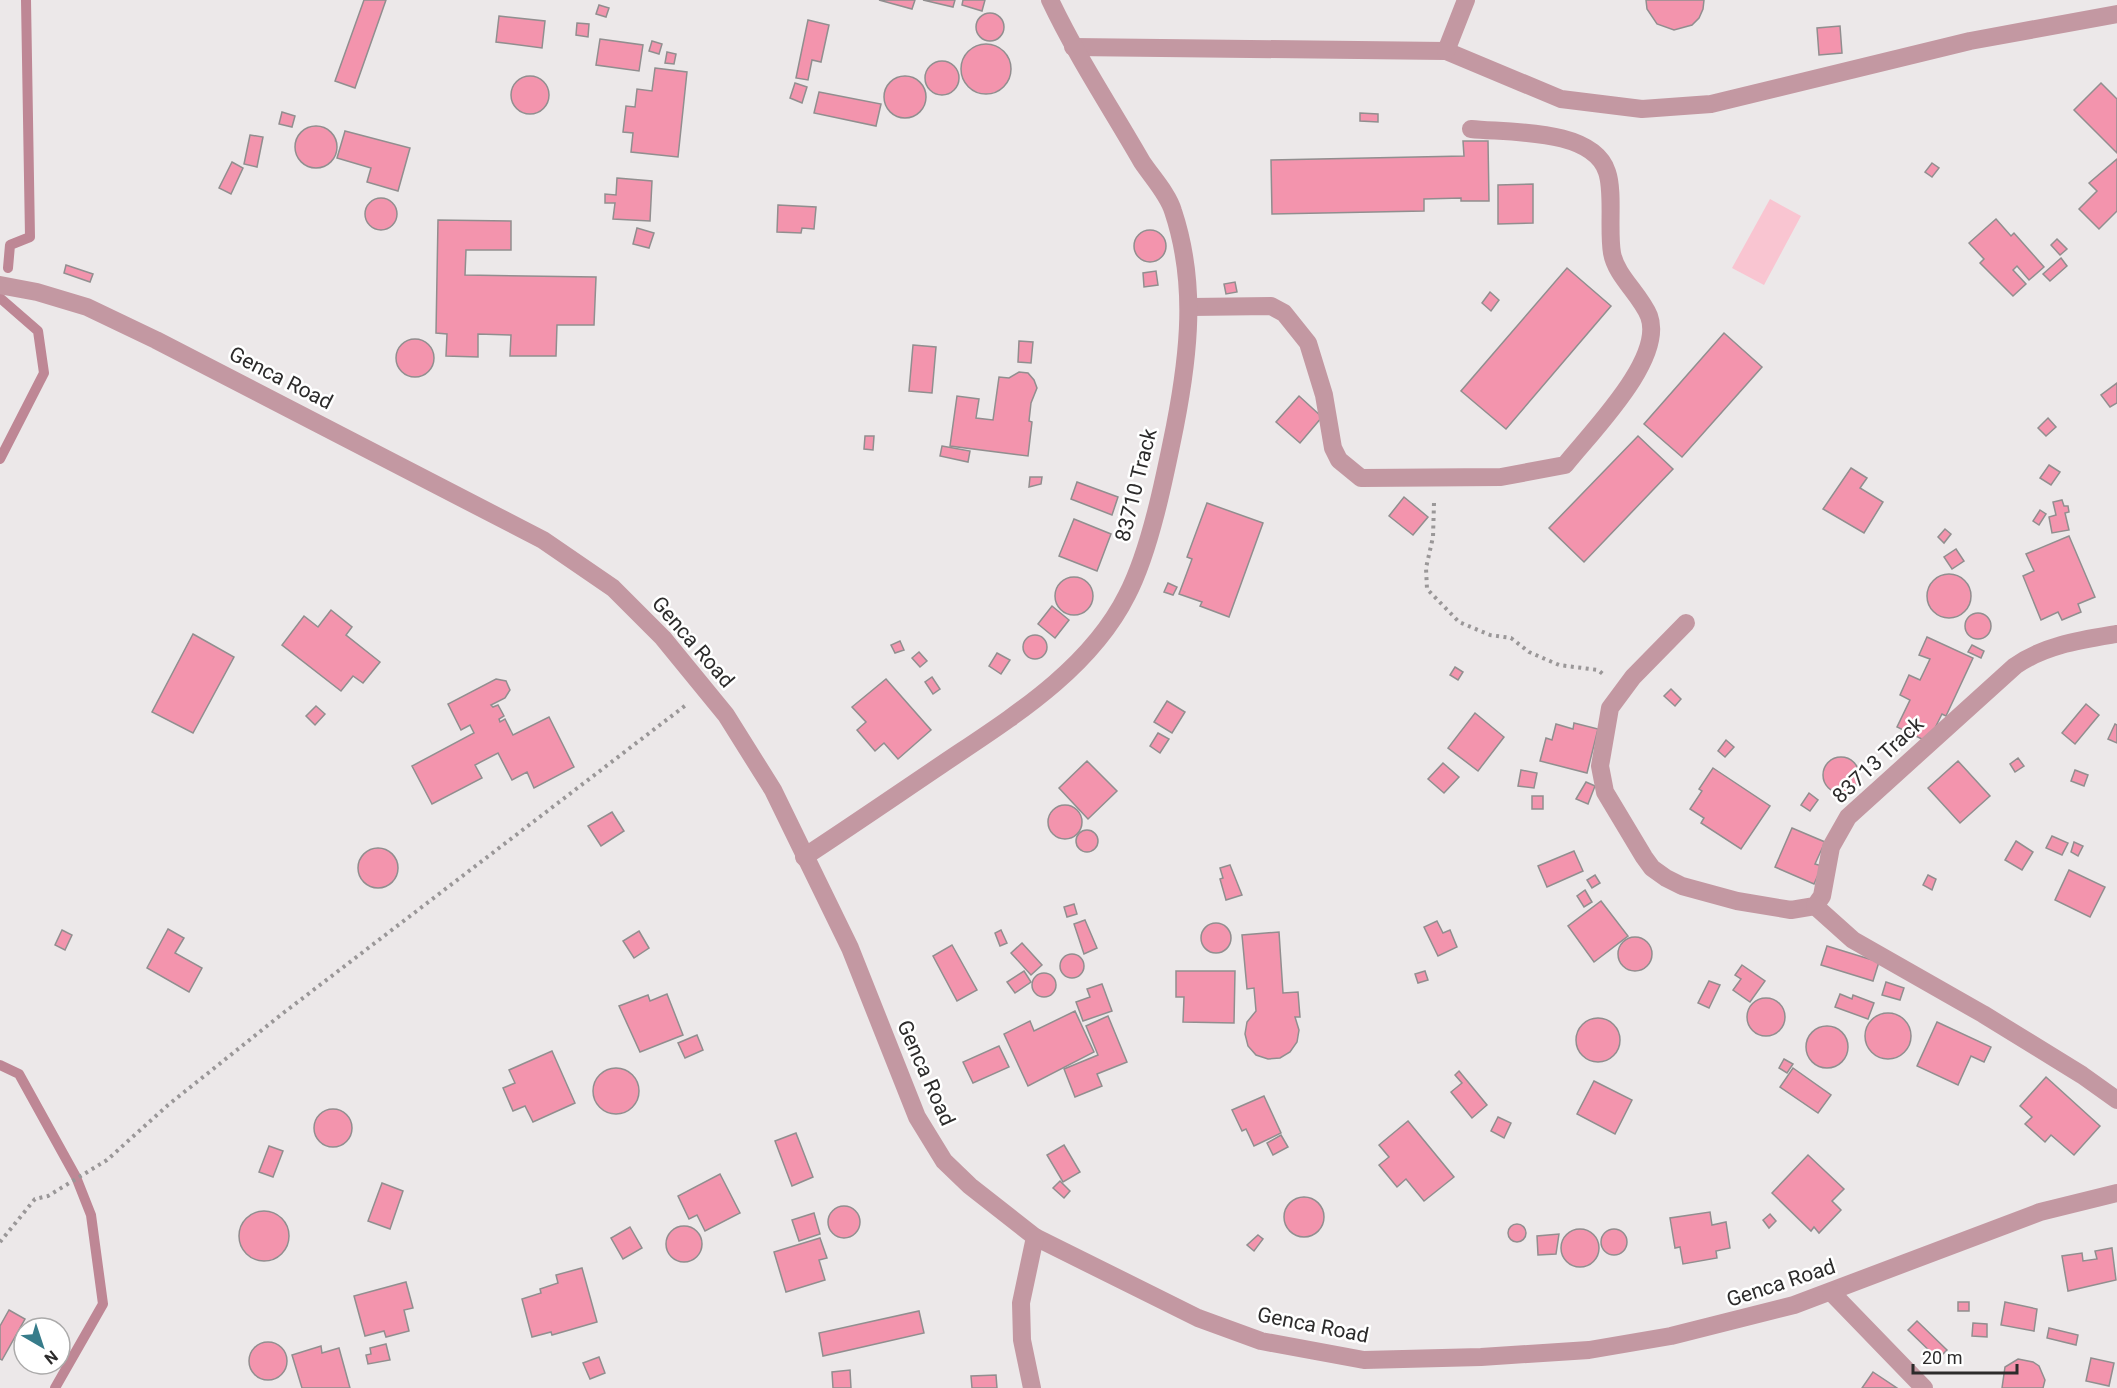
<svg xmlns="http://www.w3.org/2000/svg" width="2117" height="1388" font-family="Roboto,sans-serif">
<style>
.green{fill:#f9c5d1}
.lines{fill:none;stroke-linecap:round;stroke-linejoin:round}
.stream{stroke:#be8795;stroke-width:10}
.building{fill:#f394ad;stroke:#918e8f;stroke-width:1.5}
.path{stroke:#9a9798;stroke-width:4;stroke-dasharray:3 4.5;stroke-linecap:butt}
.minor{stroke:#c398a2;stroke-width:18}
.labels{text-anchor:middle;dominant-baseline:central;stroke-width:5;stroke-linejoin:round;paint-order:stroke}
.street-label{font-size:21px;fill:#2c2b2b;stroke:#fff}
</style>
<rect width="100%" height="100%" fill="#ece8e9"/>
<path class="green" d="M1770,199L1801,216L1764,285L1732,268Z"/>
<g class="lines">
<g class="stream">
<path d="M8,268L10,245L30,237L26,0"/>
<path d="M0,298L38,331L44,373L0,459"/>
<path d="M0,1065L19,1074L76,1177L91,1215L103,1304L55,1388"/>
</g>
</g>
<g class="building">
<path d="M364,0H386L355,88L335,81Z"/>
<path d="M879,0H915L912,9Z"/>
<path d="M923,0H955L953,7Z"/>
<path d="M963,0H985L982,11L962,5Z"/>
<path d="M1646,0H1704L1703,9L1699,18L1692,25L1674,30L1657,24L1647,9Z"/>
<path d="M599,5L609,8L606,17L596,14Z"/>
<circle cx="990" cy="27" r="14"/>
<path d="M499,16L545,21L542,48L496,42Z"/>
<path d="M808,20L829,25L821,62L812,60L808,80L796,78Z"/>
<path d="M577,23L589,24L588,37L576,35Z"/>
<path d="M1840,26L1842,53L1819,55L1817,28Z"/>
<path d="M600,39L643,45L639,71L596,65Z"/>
<path d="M652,41L662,44L659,54L649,51Z"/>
<circle cx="986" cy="69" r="25"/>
<path d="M667,52L676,54L674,64L665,63Z"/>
<circle cx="942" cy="78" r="17"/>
<path d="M655,68L687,72L678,157L631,152L633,133L623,132L626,106L635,107L637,89L652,91Z"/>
<circle cx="530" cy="95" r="19"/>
<circle cx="905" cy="97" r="21"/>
<path d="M795,83L807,87L802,103L790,98Z"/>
<path d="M2101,83L2117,99V153L2074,110Z"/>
<path d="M819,92L881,104L876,126L814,113Z"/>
<path d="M282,112L295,116L292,127L279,124Z"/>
<path d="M1360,113L1378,114V122L1360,121Z"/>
<circle cx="316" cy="147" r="21"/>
<path d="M345,131L410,148L398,191L367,182L371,168L337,158Z"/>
<path d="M250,135L263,137L257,167L244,164Z"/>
<path d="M1463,141H1488L1489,201H1461V198L1424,199V211L1272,214L1271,160L1464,156Z"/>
<path d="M2117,159V211L2099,229L2079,209L2097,191L2089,183Z"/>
<path d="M232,162L243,168L231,194L219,188Z"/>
<path d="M1932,163L1939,168L1932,177L1925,172Z"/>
<path d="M617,178L652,181L650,221L613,219L615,203H605V194L616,195Z"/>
<path d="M1533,184V223L1498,224V185Z"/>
<circle cx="381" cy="214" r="16"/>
<path d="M778,205L816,207L814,229L802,228L801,233L777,232Z"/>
<path d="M1996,219L2011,236L2014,233L2044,267L2029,280L2017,266L2013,270L2026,284L2013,296L1980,263L1984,259L1969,243Z"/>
<path d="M438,220L511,221V250H466L465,275L596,277L594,325H557L556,356H510L511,335L478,334V357L446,356L447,334L436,333Z"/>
<path d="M637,228L654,233L649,248L633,244Z"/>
<circle cx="1150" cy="246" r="16"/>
<path d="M2057,239L2067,249L2060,255L2051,245Z"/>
<path d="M2061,258L2067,266L2050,281L2043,274Z"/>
<path d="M66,265L93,274L90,282L64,273Z"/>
<path d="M1567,268L1611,306L1506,429L1461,391Z"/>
<path d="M1156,271L1158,285L1144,287L1143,273Z"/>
<path d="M1235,282L1237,292L1226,294L1224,284Z"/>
<path d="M1490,292L1499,300L1491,311L1482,303Z"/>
<path d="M1724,333L1762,367L1682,457L1644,424Z"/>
<circle cx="415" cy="358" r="19"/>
<path d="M1019,341L1033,342L1031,363L1018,362Z"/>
<path d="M913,345L936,347L932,393L909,391Z"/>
<path d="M1019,372L1028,373L1034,380L1037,388L1031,403L1029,421L1032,422L1028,456L950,446L957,396L979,399L976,418L993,420L999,377L1009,378Z"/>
<path d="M2117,383V403L2110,407L2101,395Z"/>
<path d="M1299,396L1322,417L1300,443L1276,422Z"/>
<path d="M2048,418L2056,427L2046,436L2038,428Z"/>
<path d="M865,436H874L873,450L864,449Z"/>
<path d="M1638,436L1673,469L1584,562L1549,528Z"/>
<path d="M942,446L970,451L968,462L940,456Z"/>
<path d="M2049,465L2060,472L2051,485L2040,478Z"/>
<path d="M1851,468L1867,478L1860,488L1883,502L1864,533L1823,509Z"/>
<path d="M1030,477H1042L1041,484L1029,487Z"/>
<path d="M1077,482L1118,497L1112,515L1071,499Z"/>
<path d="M1404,497L1428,517L1413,535L1389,516Z"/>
<path d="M2062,500L2064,506H2068L2069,512L2065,513L2069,530L2052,533L2049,517L2056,515L2053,502Z"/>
<path d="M1207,503L1263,523L1229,617L1200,606L1202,602L1179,594L1192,559L1187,557Z"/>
<path d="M2040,510L2046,514L2039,525L2033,521Z"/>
<path d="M1074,519L1111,534L1097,571L1059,556Z"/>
<path d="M1945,529L1951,534L1944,543L1938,537Z"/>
<path d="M2069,536L2095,597L2078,604L2081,612L2062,620L2058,612L2041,620L2023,576L2034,571L2026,554Z"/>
<path d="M1956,549L1964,561L1952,569L1944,557Z"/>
<circle cx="1949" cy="596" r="22"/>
<circle cx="1074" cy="596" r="19"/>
<path d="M1168,583L1177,587L1173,595L1164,592Z"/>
<path d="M1052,606L1069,620L1055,638L1038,624Z"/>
<path d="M331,610L352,627L346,635L380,662L363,683L353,676L341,691L282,645L304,616L318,627Z"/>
<circle cx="1978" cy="626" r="13"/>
<path d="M193,634L234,657L193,733L152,712Z"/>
<circle cx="1035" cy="647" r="12"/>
<path d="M1927,637L1973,658L1946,716L1942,714L1928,742L1897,727L1910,700L1900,695L1909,675L1920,680L1930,659L1919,655Z"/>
<path d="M900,641L904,650L895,653L891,645Z"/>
<path d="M1972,645L1984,651L1981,658L1968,652Z"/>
<path d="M919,652L927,661L920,667L912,658Z"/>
<path d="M997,653L1010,660L1001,674L989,666Z"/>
<path d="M1455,667L1463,672L1458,680L1450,675Z"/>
<path d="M932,677L940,689L933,694L925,682Z"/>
<path d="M496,679L506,681L510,690L505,698L491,705L493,707L498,705L504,716L499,719L500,722L505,719L513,735L549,717L574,767L534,788L527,772L512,780L498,753L475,765L482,778L432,804L412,766L474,733L470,725L461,730L448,704Z"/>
<path d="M886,679L931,730L898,759L884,743L875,751L857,730L866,722L852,707Z"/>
<path d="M1671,689L1681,699L1675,706L1664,696Z"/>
<path d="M1167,701L1185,712L1172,733L1154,722Z"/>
<path d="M2086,704L2099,715L2075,744L2062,733Z"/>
<path d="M316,706L325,714L315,725L306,716Z"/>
<path d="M1475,713L1504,737L1478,771L1448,748Z"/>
<path d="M1574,723L1598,729L1587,773L1540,761L1546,738L1552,740L1556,724L1573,729Z"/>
<path d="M2115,724L2117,725V743L2108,739Z"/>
<path d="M1158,733L1169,739L1160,753L1150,746Z"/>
<path d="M1726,740L1734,747L1725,757L1718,751Z"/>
<circle cx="1841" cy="775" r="18"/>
<path d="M2018,758L2024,766L2015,772L2010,764Z"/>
<path d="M1087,761L1117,791L1088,819L1059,788Z"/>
<path d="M1958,761L1990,796L1960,823L1928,788Z"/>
<path d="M1443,763L1459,777L1444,793L1428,779Z"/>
<path d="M1713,768L1770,806L1741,849L1701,823L1704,818L1690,809L1702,791L1699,789Z"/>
<path d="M1521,770L1537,773L1534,788L1518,786Z"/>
<path d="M2075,770L2088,775L2084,786L2071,781Z"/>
<path d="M1586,782L1595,786L1588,804L1576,799Z"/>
<path d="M1809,793L1818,800L1810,811L1801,805Z"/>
<rect x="1532" y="796" width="11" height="13"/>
<circle cx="1065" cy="822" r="17"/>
<path d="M612,812L624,831L601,846L588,826Z"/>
<path d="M1792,828L1825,842L1815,864L1822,866L1814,884L1775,867Z"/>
<circle cx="1087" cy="841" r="11"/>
<path d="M2052,836L2068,843L2062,855L2046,848Z"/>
<path d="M2016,841L2033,852L2022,870L2005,860Z"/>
<path d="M2074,842L2083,846L2078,856L2071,852Z"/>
<circle cx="378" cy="868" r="20"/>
<path d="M1574,851L1583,871L1547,887L1538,866Z"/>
<path d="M1230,865L1242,895L1226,900L1220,879L1223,878L1220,868Z"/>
<path d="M2069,870L2105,887L2090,917L2055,900Z"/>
<path d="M1595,875L1600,883L1592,888L1587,880Z"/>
<path d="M1928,875L1936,879L1932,890L1923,885Z"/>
<path d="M1585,890L1592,902L1584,907L1577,896Z"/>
<path d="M1601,901L1628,936L1594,962L1568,926Z"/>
<path d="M1074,904L1077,914L1067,917L1064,907Z"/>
<path d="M1085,920L1097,948L1084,954L1074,924Z"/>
<path d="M1437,921L1443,933L1450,930L1457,947L1438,956L1424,927Z"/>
<circle cx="1216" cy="938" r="15"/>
<path d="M168,929L184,938L175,953L202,968L189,992L147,968Z"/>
<path d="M62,930L72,935L65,950L55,945Z"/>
<path d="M1001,930L1007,943L1000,946L995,933Z"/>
<path d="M639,931L649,948L634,958L623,941Z"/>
<path d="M1279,932L1283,993L1298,992L1300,1017H1295L1299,1030L1297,1042L1290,1052L1280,1058L1268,1059L1256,1055L1248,1046L1245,1034L1247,1022L1256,1011L1254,988L1247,989L1242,935Z"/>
<circle cx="1635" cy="954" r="17"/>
<path d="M1022,943L1042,965L1031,975L1011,953Z"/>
<path d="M952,945L977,990L957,1001L933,956Z"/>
<path d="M1827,946L1879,962L1873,981L1821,965Z"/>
<circle cx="1072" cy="966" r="12"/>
<path d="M1742,965L1765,981L1750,1002L1733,990L1741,979L1735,975Z"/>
<path d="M1024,971L1031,982L1015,993L1007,982Z"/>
<path d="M1176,971H1235L1234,1023L1183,1022L1184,997H1176Z"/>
<path d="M1425,971L1428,980L1418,983L1415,974Z"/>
<circle cx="1044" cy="985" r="12"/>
<path d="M1709,981L1720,985L1709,1008L1698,1003Z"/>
<path d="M1886,982L1904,988L1900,1000L1882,995Z"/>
<path d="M1102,984L1112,1011L1083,1021L1076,1002L1090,997L1087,989Z"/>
<path d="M667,994L683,1035L640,1052L619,1006L648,995L650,1001Z"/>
<path d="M1840,994L1852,999L1853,995L1874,1003L1868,1019L1835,1007Z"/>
<circle cx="1766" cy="1017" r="19"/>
<path d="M1075,1011L1094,1052L1028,1086L1004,1034L1030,1021L1034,1031Z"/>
<circle cx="1888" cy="1036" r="23"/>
<path d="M1108,1016L1127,1062L1097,1074L1102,1086L1075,1097L1064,1069L1098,1055L1086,1026Z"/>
<circle cx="1598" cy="1040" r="22"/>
<path d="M1937,1022L1991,1047L1984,1062L1971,1056L1958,1085L1917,1066Z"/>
<circle cx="1827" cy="1047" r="21"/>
<path d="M697,1035L703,1050L685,1058L678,1043Z"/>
<path d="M999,1046L1009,1067L973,1083L963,1062Z"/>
<path d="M552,1051L575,1103L533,1122L525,1106L513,1111L503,1088L515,1083L509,1070Z"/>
<path d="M1784,1059L1793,1064L1787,1073L1779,1068Z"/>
<circle cx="616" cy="1091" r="23"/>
<path d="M1793,1068L1831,1095L1818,1113L1780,1087Z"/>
<path d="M1459,1071L1487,1105L1472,1118L1451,1092L1462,1083L1455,1075Z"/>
<path d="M2046,1077L2100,1126L2074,1155L2051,1135L2045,1142L2025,1124L2032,1117L2020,1106Z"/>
<path d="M1594,1081L1632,1100L1615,1134L1577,1114Z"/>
<path d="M1264,1096L1281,1133L1254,1146L1246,1129L1242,1131L1232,1110Z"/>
<circle cx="333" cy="1128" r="19"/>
<path d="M1498,1117L1511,1123L1504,1138L1491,1131Z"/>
<path d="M1408,1121L1454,1177L1424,1201L1406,1179L1397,1187L1379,1165L1389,1157L1379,1145Z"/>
<path d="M796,1133L813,1177L792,1186L775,1141Z"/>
<path d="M1281,1135L1288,1147L1273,1155L1267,1143Z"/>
<path d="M1064,1145L1080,1172L1063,1182L1047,1155Z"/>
<path d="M269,1146L283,1151L273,1177L259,1172Z"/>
<path d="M1808,1155L1844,1189L1832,1201L1841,1210L1819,1233L1814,1227L1811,1231L1772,1193Z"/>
<path d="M720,1174L740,1213L705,1231L697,1215L689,1219L678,1196Z"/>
<path d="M1060,1181L1070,1191L1064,1198L1053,1188Z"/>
<path d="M382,1183L403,1191L390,1229L368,1221Z"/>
<circle cx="1304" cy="1217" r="20"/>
<circle cx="844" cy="1222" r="16"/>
<circle cx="264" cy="1236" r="25"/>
<path d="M1710,1212L1712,1225L1726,1222L1730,1248L1716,1251L1717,1258L1683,1264L1680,1247L1675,1248L1670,1218Z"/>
<path d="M814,1213L820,1234L799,1241L792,1220Z"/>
<path d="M1770,1214L1776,1221L1769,1228L1763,1220Z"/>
<circle cx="1517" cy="1233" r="9"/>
<circle cx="684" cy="1244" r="18"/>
<path d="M630,1227L642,1248L623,1259L611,1238Z"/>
<circle cx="1614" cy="1242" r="13"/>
<circle cx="1580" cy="1248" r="19"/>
<path d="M1559,1234L1556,1254L1538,1255L1537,1236Z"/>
<path d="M1258,1235L1263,1239L1254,1251L1247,1245Z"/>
<path d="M820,1238L827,1258L819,1260L825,1280L786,1292L774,1252Z"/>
<path d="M2112,1248L2116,1280L2068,1291L2062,1256L2082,1253L2083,1261L2097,1259L2095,1251Z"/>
<path d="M582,1268L597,1322L552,1335L551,1332L532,1337L522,1299L541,1293L540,1289L558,1283L556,1275Z"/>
<path d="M406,1282L413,1308L404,1310L409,1331L386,1337L384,1331L365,1336L354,1296Z"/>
<rect x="1958" y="1302" width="11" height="9"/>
<path d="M2005,1302L2037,1309L2034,1331L2001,1325Z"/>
<path d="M9,1310L25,1319L2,1360L0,1359V1326Z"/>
<path d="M919,1311L924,1333L823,1356L819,1333Z"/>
<path d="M1917,1321L1947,1350L1938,1359L1908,1330Z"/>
<path d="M1973,1323L1987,1324V1337L1972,1336Z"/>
<path d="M2049,1328L2078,1335L2076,1345L2047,1338Z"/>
<circle cx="268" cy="1361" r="19"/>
<path d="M386,1344L390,1360L368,1364L366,1355L371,1354L370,1348Z"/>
<path d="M321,1346L322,1353L339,1348L350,1388H302L292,1355Z"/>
<path d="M599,1357L605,1373L590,1379L583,1363Z"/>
<path d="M2091,1358L2114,1363L2109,1386L2086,1381Z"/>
<path d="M2018,1359L2033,1362L2039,1366L2045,1380L2043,1388H2002L2005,1367Z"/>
<path d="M850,1370L851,1388H833L832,1372Z"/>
<path d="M1873,1372L1897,1388H1862Z"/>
<path d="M996,1375L997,1388H972L971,1376Z"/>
</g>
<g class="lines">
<g class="path">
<path d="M1434,503L1433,537L1426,568L1427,589L1459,622L1490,635L1511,638L1529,652L1559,665L1598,670L1604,675"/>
<path d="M0,1242L35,1199L48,1196L107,1160L168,1105L282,1014L686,705"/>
</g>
<g class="minor">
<path d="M1073,47L1446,51L1561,99L1642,109L1711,104L1970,41L2117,14"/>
<path d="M1446,51L1466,0"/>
<path d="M0,285L37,292L87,307L156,340L543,540L613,588L663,638L726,715L773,790L850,948L917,1117L944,1161L970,1186L1035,1237L1198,1318L1261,1341L1364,1360L1481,1357L1589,1350L1671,1336L1794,1305L2040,1212L2117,1193"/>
<path d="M1191,307L1271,306L1284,313L1308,343L1324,395L1333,448L1339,460L1361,478L1501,477L1565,465C1591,432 1665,359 1649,316C1640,294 1616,276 1612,253C1608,230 1614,192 1607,172C1593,128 1509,133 1471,129"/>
<path d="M1686,623L1633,677L1610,708L1600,766L1605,792L1644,857L1652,868L1666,878L1682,886L1737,901L1791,910L1815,906L1822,896L1831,847L1848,817L2015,666C2045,645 2081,640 2117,634"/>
<path d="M804,857C850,827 895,796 941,765C1009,719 1089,671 1127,595C1150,551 1165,476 1175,426C1189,354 1197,283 1173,211C1168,194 1152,177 1142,162C1111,108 1077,57 1050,0"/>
<path d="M1815,906L1853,940L1983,1014L2082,1075L2117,1100"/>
<path d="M1831,1292L1924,1388"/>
<path d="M1032,1388L1022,1340L1021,1303L1035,1237"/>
</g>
</g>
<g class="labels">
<g class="street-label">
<text transform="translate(281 378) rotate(27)">Genca Road</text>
<text transform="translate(1136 485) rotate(-76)">83710 Track</text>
<text transform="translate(693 642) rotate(49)">Genca Road</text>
<text transform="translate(1878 760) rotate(-43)">83713 Track</text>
<text transform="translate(926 1073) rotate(66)">Genca Road</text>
<text transform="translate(1781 1283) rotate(-18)">Genca Road</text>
<text transform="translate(1313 1325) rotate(11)">Genca Road</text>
</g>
</g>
<g transform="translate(42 1346) rotate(141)"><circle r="28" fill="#ffffff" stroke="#abaaaa" stroke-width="1.5"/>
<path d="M0-4.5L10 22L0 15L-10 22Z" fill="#377c8a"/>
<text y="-9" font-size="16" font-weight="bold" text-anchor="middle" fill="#2c2b2b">N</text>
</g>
<path d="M1913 1364v9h104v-9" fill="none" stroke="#2c2b2b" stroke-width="3"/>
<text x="1922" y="1364" font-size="18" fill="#2c2b2b" stroke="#ffffff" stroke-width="4.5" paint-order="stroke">20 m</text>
</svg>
